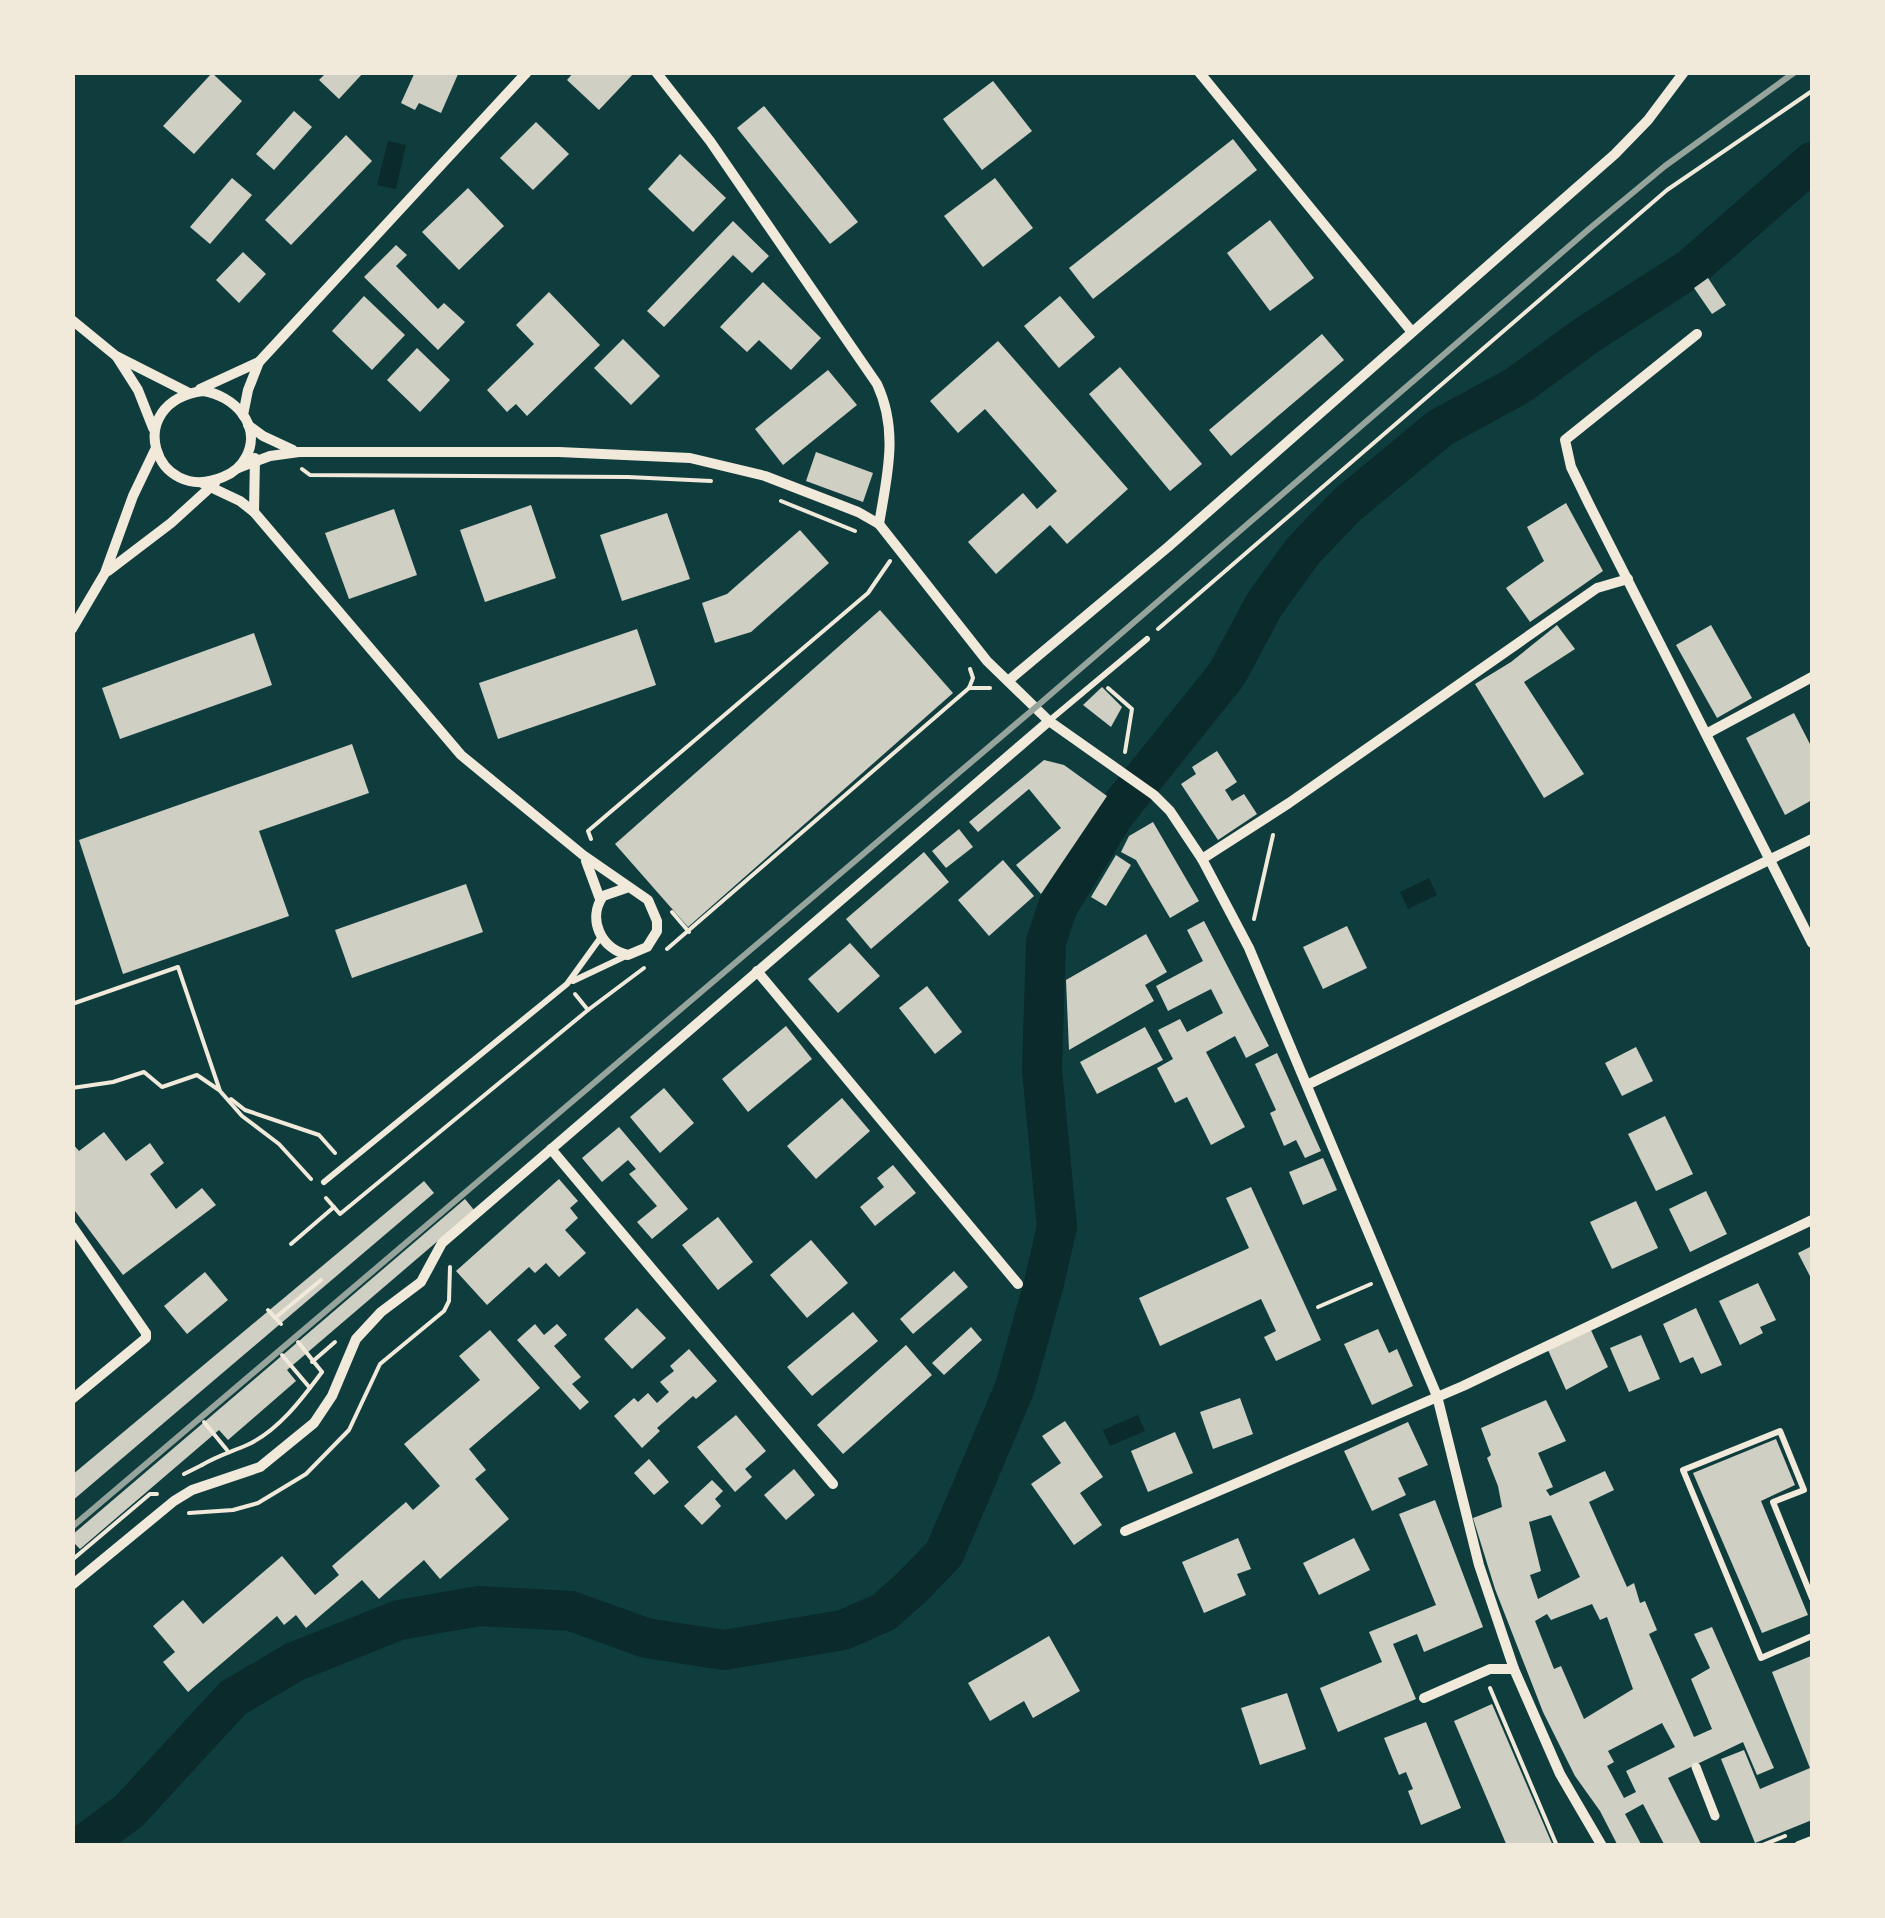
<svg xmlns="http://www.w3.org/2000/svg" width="1885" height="1918" font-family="'PT Sans',sans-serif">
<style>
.water{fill:#0a2a2b}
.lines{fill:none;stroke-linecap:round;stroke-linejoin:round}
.river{stroke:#0a2a2b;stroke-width:40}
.building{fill:#cfcfc3;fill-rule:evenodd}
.path{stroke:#f1e9da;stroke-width:4}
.service{stroke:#f1e9da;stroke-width:6}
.pedestrian{stroke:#f1e9da;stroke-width:9}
.minor{stroke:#f1e9da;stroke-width:10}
.rail{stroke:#97a49c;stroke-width:6}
</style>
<rect width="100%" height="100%" fill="#0f3d3e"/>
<g class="water">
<path d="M388,141L406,145L396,189L377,185Z"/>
<path d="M1429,878L1437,895L1408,909L1400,892Z"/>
<path d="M1138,1415L1145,1431L1110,1446L1103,1430Z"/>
</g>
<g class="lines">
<path class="river" d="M82,1846L129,1811L233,1698L294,1662L399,1620L479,1606L571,1611L646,1638L724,1650L843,1630L884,1612L911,1588L944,1554L969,1496L1015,1387L1044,1283L1057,1227L1042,1070L1046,942L1058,906L1114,815L1227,674L1264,605L1302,552L1347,505L1440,428L1517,386L1587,335L1691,268L1812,162"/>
</g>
<g class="building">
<path d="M327,72H364L339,99L319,80Z"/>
<path d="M415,72H459L441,113L419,103L415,110L401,103Z"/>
<path d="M574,72H635L599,110L567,80Z"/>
<path d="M212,73L242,101L194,154L163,126Z"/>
<path d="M993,81L1032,131L982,170L943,119Z"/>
<path d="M764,106L858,222L830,244L737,128Z"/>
<path d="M294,111L312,127L274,170L256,154Z"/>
<path d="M536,122L569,154L533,190L500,158Z"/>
<path d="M346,135L372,161L291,245L265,220Z"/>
<path d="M1233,139L1257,170L1093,299L1069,268Z"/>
<path d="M680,154L726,198L693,232L648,189Z"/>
<path d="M232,178L252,195L210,244L190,227Z"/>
<path d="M995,178L1033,228L983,267L944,216Z"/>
<path d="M468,188L504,226L459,270L422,232Z"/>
<path d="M1270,220L1314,278L1270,311L1227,253Z"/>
<path d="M733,221L769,256L752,273L733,255L664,327L647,311Z"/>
<path d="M396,245L407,255L396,266L438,309L444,303L465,322L438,350L364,277Z"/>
<path d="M243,252L266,274L239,303L216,280Z"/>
<path d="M1708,278L1726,305L1712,314L1694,288Z"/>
<path d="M763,282L821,338L791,370L759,340L747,352L720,327Z"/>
<path d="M549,292L600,345L527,416L516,404L507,412L487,390L534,344L516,325Z"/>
<path d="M364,296L405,335L372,370L332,331Z"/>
<path d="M1060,296L1095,337L1059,368L1024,326Z"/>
<path d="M1322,334L1344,360L1231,456L1209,430Z"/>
<path d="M623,339L660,376L631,405L594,368Z"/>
<path d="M998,341L1128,489L1067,544L1050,525L996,574L968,542L1023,493L1037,509L1057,491L985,409L958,433L930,401Z"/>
<path d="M417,348L450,380L420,412L387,380Z"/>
<path d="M1120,367L1202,464L1170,491L1089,394Z"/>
<path d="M828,370L857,405L783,465L755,429Z"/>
<path d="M816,452L873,473L863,502L806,481Z"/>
<path d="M1566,503L1603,571L1530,622L1506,588L1544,561L1527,527Z"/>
<path d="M531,505L556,578L485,602L460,530Z"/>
<path d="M394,509L417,575L349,599L325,533Z"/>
<path d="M667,513L690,579L622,601L600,535Z"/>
<path d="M800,530L829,563L751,632L715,643L702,603L727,594Z"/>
<path d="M880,610L953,693L688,927L615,844Z"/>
<path d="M1557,625L1575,649L1524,682L1584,774L1544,798L1475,684L1511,662Z"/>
<path d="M1711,625L1752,698L1717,718L1676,645Z"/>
<path d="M637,629L656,685L498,739L479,683Z"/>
<path d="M254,633L272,685L120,739L102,688Z"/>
<path d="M1102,687L1122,707L1111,727L1083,705Z"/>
<path d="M1794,713L1812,748V800L1785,815L1746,738Z"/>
<path d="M352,744L369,793L259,831L289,916L123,974L79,840Z"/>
<path d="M1217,751L1237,782L1225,790L1232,801L1244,794L1257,814L1218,840L1181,784L1196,774L1192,767Z"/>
<path d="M1044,760L1064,765L1107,796L1041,894L1016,865L1061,828L1029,789L978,832L969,822Z"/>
<path d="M1153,822L1199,901L1170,918L1136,860L1121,852L1129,836Z"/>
<path d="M959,829L973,847L946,868L932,851Z"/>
<path d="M924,852L949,882L871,949L846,919Z"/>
<path d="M1116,855L1131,865L1106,906L1091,897Z"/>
<path d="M1003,860L1034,896L989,936L958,900Z"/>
<path d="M466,884L483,932L352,978L335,930Z"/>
<path d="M1204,921L1269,1046L1246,1058L1235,1036L1206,1052L1245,1127L1211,1145L1187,1097L1175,1103L1157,1068L1173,1059L1158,1030L1180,1019L1187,1032L1223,1013L1211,989L1168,1011L1156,986L1203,961L1187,930Z"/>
<path d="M1347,926L1367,968L1323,989L1303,947Z"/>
<path d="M1146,934L1167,972L1145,985L1154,1001L1069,1050L1066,980Z"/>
<path d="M850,943L880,976L838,1013L808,979Z"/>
<path d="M927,986L962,1032L935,1054L899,1008Z"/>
<path d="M786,1026L812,1059L748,1112L722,1079Z"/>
<path d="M1145,1027L1163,1060L1097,1094L1080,1062Z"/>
<path d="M1636,1047L1653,1081L1622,1096L1605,1063Z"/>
<path d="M1277,1053L1321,1151L1305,1158L1296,1140L1284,1146L1270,1113L1276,1110L1255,1064Z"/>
<path d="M664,1088L694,1123L660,1153L630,1117Z"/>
<path d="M842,1098L870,1131L816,1179L787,1146Z"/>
<path d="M1665,1116L1693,1174L1656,1191L1628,1134Z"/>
<path d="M619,1127L688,1209L652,1239L637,1222L657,1206L629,1174L636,1169L628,1160L602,1182L582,1158Z"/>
<path d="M104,1132L126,1161L150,1143L164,1163L150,1174L176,1209L202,1188L216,1205L123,1275L72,1207V1143L79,1151Z"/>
<path d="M1323,1158L1337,1190L1303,1205L1289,1172Z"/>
<path d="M893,1165L916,1193L875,1226L860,1207L884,1187L877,1178Z"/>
<path d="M559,1179L578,1201L570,1208L578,1218L565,1230L586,1253L559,1277L546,1263L535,1273L529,1267L487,1305L456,1271Z"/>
<path d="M424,1181L434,1193L72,1501V1475Z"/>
<path d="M1251,1187L1321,1340L1276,1361L1264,1337L1276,1331L1261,1299L1160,1346L1139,1298L1249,1248L1226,1198Z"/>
<path d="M1706,1191L1727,1234L1690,1252L1669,1209Z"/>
<path d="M465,1199L474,1210L287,1370L296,1381L228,1440L219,1430L80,1549L72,1541V1535Z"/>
<path d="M1636,1201L1658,1248L1612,1269L1590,1222Z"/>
<path d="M718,1217L753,1262L718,1290L682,1245Z"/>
<path d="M811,1240L848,1283L807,1318L770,1275Z"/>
<path d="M1812,1246V1280L1798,1253Z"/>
<path d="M954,1271L968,1287L913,1334L900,1319Z"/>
<path d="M205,1272L228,1300L187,1334L164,1306Z"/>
<path d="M1758,1283L1776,1320L1760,1327L1763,1333L1740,1345L1719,1301Z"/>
<path d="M637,1308L666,1338L632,1369L604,1339Z"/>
<path d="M1696,1308L1722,1365L1701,1374L1693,1357L1680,1363L1663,1324Z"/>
<path d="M853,1312L878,1341L812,1396L787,1367Z"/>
<path d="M535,1324L544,1335L557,1324L567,1335L554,1346L581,1377L572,1384L589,1402L580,1410L517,1340Z"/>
<path d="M971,1327L982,1340L944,1375L932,1363Z"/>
<path d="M1590,1328L1608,1367L1566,1390L1548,1350Z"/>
<path d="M1378,1329L1389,1353L1397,1349L1413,1386L1372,1405L1344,1344Z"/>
<path d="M490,1330L540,1388L469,1449L486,1470L475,1479L509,1519L440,1579L424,1560L379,1599L362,1580L306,1628L296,1615L284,1625L277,1616L188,1692L163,1662L175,1652L153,1626L183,1600L203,1624L282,1556L315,1595L339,1575L332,1566L406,1502L413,1510L440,1486L404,1444L480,1380L459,1356Z"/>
<path d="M1641,1335L1660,1379L1629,1392L1610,1348Z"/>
<path d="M906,1345L932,1375L843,1454L817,1425Z"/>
<path d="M689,1349L717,1381L696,1399L693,1396L657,1428L660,1431L642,1448L614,1416L634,1398L638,1402L648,1393L657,1403L669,1392L660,1382L674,1371L670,1366Z"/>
<path d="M1240,1398L1253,1434L1213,1449L1200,1412Z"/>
<path d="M1546,1400L1566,1441L1538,1453L1553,1487L1546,1490L1550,1496L1605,1471L1614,1490L1589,1502L1627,1587L1634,1583L1640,1603L1645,1601L1657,1630L1649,1634L1694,1737L1712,1729L1691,1679L1710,1668L1694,1634L1712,1627L1774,1768L1757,1775L1743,1742L1668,1778L1702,1846H1665L1643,1804L1625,1814L1642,1846H1618L1600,1811L1575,1776L1543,1712L1495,1589L1473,1518L1502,1507L1498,1486L1487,1458L1491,1455L1481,1428ZM1551,1515L1580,1577L1538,1599L1530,1575L1541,1571L1529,1522ZM1592,1604L1600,1620L1607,1617L1633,1689L1584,1719L1561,1666L1554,1669L1535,1621L1547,1614L1551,1620ZM1662,1723L1675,1747L1626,1771L1636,1792L1624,1798L1607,1766L1614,1762L1608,1751Z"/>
<path d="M736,1415L766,1451L745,1469L752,1477L735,1492L697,1447Z"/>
<path d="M1065,1421L1103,1477L1080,1493L1102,1525L1074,1545L1031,1484L1061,1463L1042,1436Z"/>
<path d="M1408,1422L1428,1465L1398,1478L1406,1495L1372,1511L1344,1451Z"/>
<path d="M1175,1432L1193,1473L1148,1492L1131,1451Z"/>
<path d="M1776,1439L1795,1485L1761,1501L1808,1615L1762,1633L1693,1473Z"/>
<path d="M649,1459L669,1482L654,1495L634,1473Z"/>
<path d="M794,1469L815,1495L786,1520L764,1495Z"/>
<path d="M712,1480L723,1491L715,1499L721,1506L702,1525L684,1506Z"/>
<path d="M1435,1500L1483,1627L1424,1652L1417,1634L1393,1644L1416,1699L1338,1732L1320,1688L1382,1662L1369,1632L1436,1605L1399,1514Z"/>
<path d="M1238,1538L1251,1569L1237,1574L1246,1595L1204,1613L1182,1562Z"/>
<path d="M1354,1538L1370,1570L1319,1595L1303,1563Z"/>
<path d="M1049,1636L1080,1691L1033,1718L1024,1701L990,1721L968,1683Z"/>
<path d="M1811,1656L1812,1820L1755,1843L1721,1759L1744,1750L1760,1789L1810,1768L1772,1672Z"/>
<path d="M1287,1693L1306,1749L1260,1765L1241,1708Z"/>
<path d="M1492,1704L1553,1846H1507L1454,1721Z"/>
<path d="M1426,1722L1461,1808L1421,1825L1408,1791L1413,1789L1406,1772L1399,1775L1384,1738Z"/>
</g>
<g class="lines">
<g class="path">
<path d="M302,469L310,475L628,477L711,481"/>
<path d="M781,501L855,531"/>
<path d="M1158,629L1667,190L1812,91"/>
<path d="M969,688L973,678L970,669"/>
<path d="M969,688H990"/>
<path d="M1108,688L1132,709L1125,752"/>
<path d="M591,839L588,831L868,593L890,561"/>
<path d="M672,912L689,932"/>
<path d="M1254,919L1273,835"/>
<path d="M667,949L969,688"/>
<path d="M575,994L588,1010L644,968"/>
<path d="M72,1004L178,967L220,1091L242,1116L279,1144L311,1179"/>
<path d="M72,1088L113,1082L144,1072L162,1087L197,1075L219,1090"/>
<path d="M231,1099L245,1110L319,1135L335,1153"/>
<path d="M326,1198L340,1214L588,1010"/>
<path d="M291,1244L334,1207"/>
<path d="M1318,1307L1371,1284"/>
<path d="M268,1310L281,1324"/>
<path d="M275,1318L321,1280"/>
<path d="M298,1342L322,1372"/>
<path d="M282,1355L310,1388"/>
<path d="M312,1362L335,1342"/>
<path d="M204,1422L227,1450"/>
<path d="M202,1465C217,1456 231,1452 247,1445C278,1431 302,1399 322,1372"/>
<path d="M184,1474L202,1465"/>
<path d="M189,1513L233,1510L258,1503L306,1474L349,1430L380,1364L444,1311L449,1301L450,1267"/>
<path d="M72,1560L150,1494H157"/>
<path d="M1490,1688L1557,1846"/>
<path d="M1760,1846L1785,1836"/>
</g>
<g class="service">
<path d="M1050,720L1147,639"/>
<path d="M573,981L628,955"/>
<path d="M324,1182L567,984L601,937"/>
<path d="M1812,1598L1773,1502L1804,1490L1780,1431L1683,1470L1761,1658L1812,1636"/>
</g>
<path class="pedestrian" d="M1696,1767L1715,1816"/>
<g class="minor">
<path d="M656,72L710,141L877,384C899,431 887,476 879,524"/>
<path d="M1199,72L1412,332"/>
<path d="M72,320L116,356L189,393"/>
<path d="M1697,334L1565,440L1571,467L1589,504L1812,943"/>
<path d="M117,357L138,390L153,428"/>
<path d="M200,389L259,362"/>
<path d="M203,391C233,395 263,425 246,457C241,467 233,473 223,477C154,506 121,402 203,391Z"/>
<path d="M243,415L248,390L259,362L527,72"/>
<path d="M248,425L263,436L293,450"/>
<path d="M238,468L270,456L299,452H559L690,458L765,476L858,512L879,524L987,661L1049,721L1154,795L1170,811L1202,859L1249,948L1437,1396L1479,1565L1514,1669L1560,1774L1602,1846"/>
<path d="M204,484L240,501L254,512L461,755L583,855L648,900L657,921V931L647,947L628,955C601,949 587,919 603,896L629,887"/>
<path d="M254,512L255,458"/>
<path d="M108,571L171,523L215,483"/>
<path d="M72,629L105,573L133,496L155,450"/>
<path d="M1008,681L1168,547L1615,154L1648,120L1684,72"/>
<path d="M1708,733L1812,677"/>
<path d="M1202,859L1289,803L1597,588L1628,579"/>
<path d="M586,861L600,899"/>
<path d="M757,971L1018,1284"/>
<path d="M1307,1085L1812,839"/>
<path d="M551,1149L833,1484"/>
<path d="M72,1226L146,1333V1338L72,1399"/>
<path d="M1125,1531L1463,1386L1812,1220"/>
<path d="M72,1585L174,1501L192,1490L260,1467L314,1423L332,1396L356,1339L381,1312L421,1282L442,1243L1049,721"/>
<path d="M1424,1698L1490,1669H1514"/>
<path d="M1799,1846L1812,1841"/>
</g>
<path class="rail" d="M72,1527L1036,707L1589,229L1665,166L1795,72"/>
</g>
<rect width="1885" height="1918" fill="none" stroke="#f1e9da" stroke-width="150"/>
</svg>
